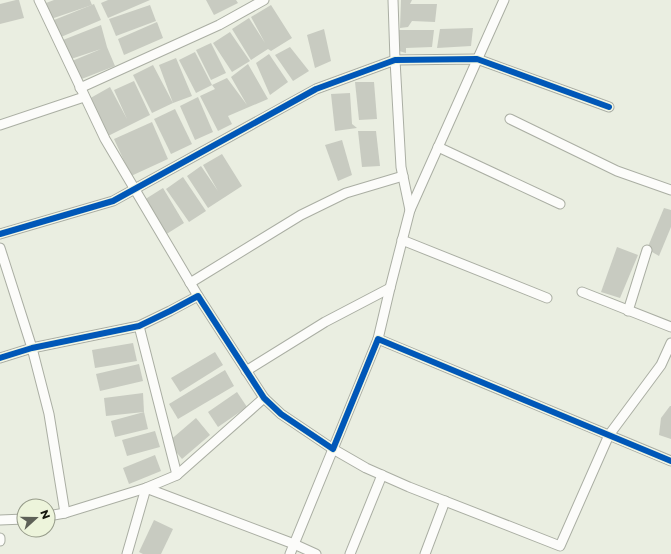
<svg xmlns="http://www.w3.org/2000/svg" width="671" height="554" font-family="Montserrat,sans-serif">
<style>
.building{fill:#c8cbc1}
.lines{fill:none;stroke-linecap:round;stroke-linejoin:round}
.street-casing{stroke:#aaaea3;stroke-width:11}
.street{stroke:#fcfcfa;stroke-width:9}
.cycleway-casing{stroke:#edf4db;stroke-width:8}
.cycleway{stroke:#0057b8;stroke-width:6}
</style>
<rect width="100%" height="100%" fill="#eaeee1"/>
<g class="building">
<path d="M16,0H19L24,18L0,24V4Z"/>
<path d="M54,0H90L92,5L51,19L46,3Z"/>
<path d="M108,0H150L108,18L101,3Z"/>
<path d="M206,0H236L238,3L214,15Z"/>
<path d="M401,0H412L410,4H437L435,22L412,21L408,27L400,28Z"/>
<path d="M94,4L101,20L61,37L54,20Z"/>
<path d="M150,5L156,21L116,36L109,19Z"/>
<path d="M271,5L292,38L271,51L268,49L251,60L232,29L249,18L265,43L251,17Z"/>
<path d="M157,22L163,38L124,55L118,39Z"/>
<path d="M101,25L107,47L115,66L79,80L72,61L101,49L71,59L63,40Z"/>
<path d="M473,28L471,46L437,48L440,29Z"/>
<path d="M324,29L331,61L315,68L307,35Z"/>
<path d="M399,30H434L432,47L406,48V53L399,51Z"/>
<path d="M230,32L250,61L232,72L213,43Z"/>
<path d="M211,43L226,73L211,80L196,50Z"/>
<path d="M290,47L309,71L293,81L275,55Z"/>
<path d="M195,52L212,85L196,93L179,60Z"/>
<path d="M269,54L288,82L270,95L256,63Z"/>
<path d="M176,58L192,96L173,103L152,113L133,75L153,65L173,103L159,65Z"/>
<path d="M248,64L268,99L228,116L232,124L218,131L200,96L215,89L212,85L227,78L247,105L231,77Z"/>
<path d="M134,81L150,115L106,137L87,100L110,87L127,119L114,90Z"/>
<path d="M355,82H374L377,119L359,120Z"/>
<path d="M350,93L352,124L357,128L335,131L331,94Z"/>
<path d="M198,97L213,132L195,140L180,106Z"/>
<path d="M175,109L192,144L171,154L154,119Z"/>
<path d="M152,122L168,159L131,176L114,139Z"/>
<path d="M358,131H376L380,166L362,167Z"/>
<path d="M342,140L352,175L338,181L325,145Z"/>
<path d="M222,154L242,186L208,208L187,176L201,166L218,191L203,165Z"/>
<path d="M183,177L206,211L189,222L166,189Z"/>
<path d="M163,188L184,223L165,235L144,200Z"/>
<path d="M664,208L671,210V227L659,256L647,249Z"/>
<path d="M617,247L638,255L620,298L601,292Z"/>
<path d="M133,343L137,361L95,368L92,350Z"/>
<path d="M215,352L223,365L180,392L171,378Z"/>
<path d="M139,364L143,381L100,391L96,374Z"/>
<path d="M225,370L234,386L178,419L169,404Z"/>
<path d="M237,392L247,407L218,427L208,412Z"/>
<path d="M143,393L144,412L106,416L104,398Z"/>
<path d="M670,406H671V439L659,435L661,418Z"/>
<path d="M144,412L148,429L115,437L111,421Z"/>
<path d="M196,418L210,435L182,459L168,442Z"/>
<path d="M155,431L160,447L127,456L122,440Z"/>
<path d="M155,455L161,471L129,484L123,468Z"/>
<path d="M154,520L173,529L161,554H143L139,552Z"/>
</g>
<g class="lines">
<g class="street-casing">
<g id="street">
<path d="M39,0L105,139L198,296"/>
<path d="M80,88L219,25L264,0"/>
<path d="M510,119L617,171L671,190"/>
<path d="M0,125L84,97"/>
<path d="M438,147L560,204"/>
<path d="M410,210L504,0"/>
<path d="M0,234L113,201L316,89L395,60L477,59L609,107"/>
<path d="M402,240L547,298"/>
<path d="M0,248L32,348L49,414L65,513L146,488L177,475L264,398"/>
<path d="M190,283L301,215L346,193L403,176"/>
<path d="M582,292L671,327"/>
<path d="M628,311L647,250"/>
<path d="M139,326L177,475"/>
<path d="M378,339L390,288L410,210L401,167L395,60L393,0"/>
<path d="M0,358L32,348L139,326L170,311L198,296L264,398L281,414L333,449L378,339L671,461"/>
<path d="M246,371L325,322L390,288"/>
<path d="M48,516L65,513"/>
<path d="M0,520L24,519"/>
<path d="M0,538V541"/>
<path d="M127,554L146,488L294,544L316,554"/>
<path d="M290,554L333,449L366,468L409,487L560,546L609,435L661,365L671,343"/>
<path d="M350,554L382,475"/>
<path d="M425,554L445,501"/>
</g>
</g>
<use href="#street" class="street"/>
<g class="cycleway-casing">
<g id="cycleway">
<path d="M0,234L113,201L316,89L395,60L477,59L609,107"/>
<path d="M0,358L32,348L139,326L170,311L198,296L264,398L281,414L333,449L378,339L671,461"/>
</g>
</g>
<use href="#cycleway" class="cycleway"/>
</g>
<g transform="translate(36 518) rotate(69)"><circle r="19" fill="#edf4db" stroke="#969b89"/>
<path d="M0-3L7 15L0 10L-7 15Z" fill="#5e6157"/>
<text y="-6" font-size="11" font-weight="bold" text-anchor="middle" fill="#13150d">N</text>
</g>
</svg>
